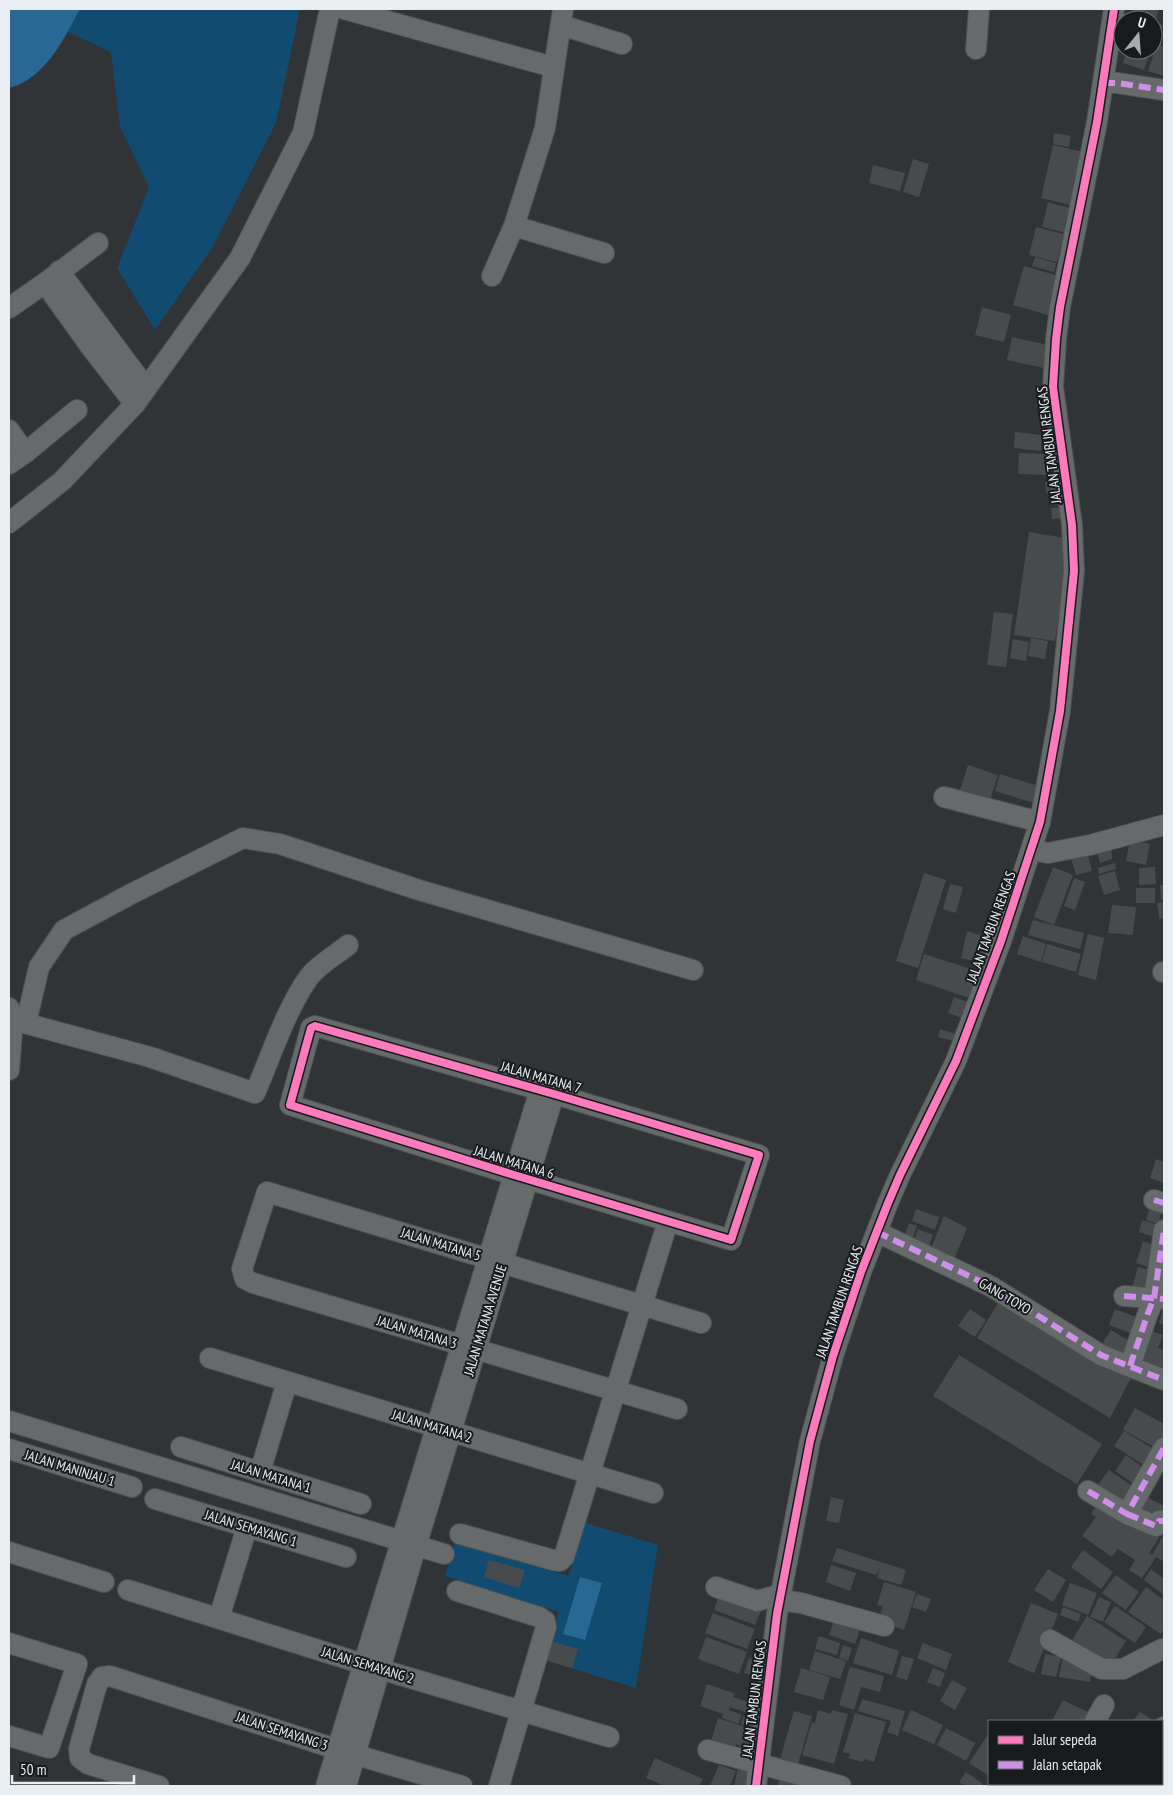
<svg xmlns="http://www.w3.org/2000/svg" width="1173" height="1795" font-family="'PT Sans Narrow',sans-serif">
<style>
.green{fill:#114b6f}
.water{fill:#296892}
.building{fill:#474b4d}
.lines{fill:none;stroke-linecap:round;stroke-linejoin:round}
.minor-casing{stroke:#4e5254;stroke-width:22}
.minor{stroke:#676a6b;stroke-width:20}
.quiet{stroke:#ce8fe9;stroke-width:6;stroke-dasharray:12 6;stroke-linecap:butt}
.cycleway-casing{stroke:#181b1e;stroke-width:11}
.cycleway{stroke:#fd7abc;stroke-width:8}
.labels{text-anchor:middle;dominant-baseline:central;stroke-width:4;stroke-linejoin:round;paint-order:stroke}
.street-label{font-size:14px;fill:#e8edf1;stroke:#181b1e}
</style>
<rect width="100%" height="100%" fill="#303437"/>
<g class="green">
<path d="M80,9H300L276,123L212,248L155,330L117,268L149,187L120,127L111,52L68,32Z"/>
<path d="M583,1522L658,1545L636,1688L545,1660L559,1612L445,1576L455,1542L569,1576Z"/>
</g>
<g class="water">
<path d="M9,9H80C64,39 45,79 9,88Z"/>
<path d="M580,1577L602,1583L585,1640L563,1634Z"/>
</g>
<g class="building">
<path d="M1127,9H1159L1156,18Z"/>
<path d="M1126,15L1143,19V20H1125Z"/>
<path d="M1153,22L1163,25L1160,35L1153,33Z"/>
<path d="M1157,44L1164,46V76L1148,71Z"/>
<path d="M1127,50H1137L1149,54L1144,70L1123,63Z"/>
<path d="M1054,133L1071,136L1069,147L1053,144Z"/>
<path d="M1053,145L1083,152L1071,205L1041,198Z"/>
<path d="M913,159L929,164L919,197L903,192Z"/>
<path d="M873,165L905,173L900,191L869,183Z"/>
<path d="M1048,202L1073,209L1067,233L1042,227Z"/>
<path d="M1036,227L1064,234L1057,262L1029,255Z"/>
<path d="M1035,257L1056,263L1054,272L1032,266Z"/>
<path d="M1024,266L1059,276L1048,315L1013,305Z"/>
<path d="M982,307L1011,315L1004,342L975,335Z"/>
<path d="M1012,337L1053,346L1048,369L1007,360Z"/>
<path d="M1015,432L1042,435L1041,451L1014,448Z"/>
<path d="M1019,453L1048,454L1047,475L1018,474Z"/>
<path d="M1060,481L1061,492L1046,493L1045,482Z"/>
<path d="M1065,495V504L1050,505V496Z"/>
<path d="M1066,507L1067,518L1052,519L1051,508Z"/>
<path d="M1029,532L1071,539L1055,641L1014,635Z"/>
<path d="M994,612L1013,614L1006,667L987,665Z"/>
<path d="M1031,638L1048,641L1045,659L1028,656Z"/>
<path d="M1013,639L1029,642L1026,661L1010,658Z"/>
<path d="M968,765L998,775L989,803L959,793Z"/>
<path d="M1000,774L1039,786L1034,803L995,791Z"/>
<path d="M1130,840L1150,844L1146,865L1126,861Z"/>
<path d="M1111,844L1112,859L1100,863L1096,848Z"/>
<path d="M1086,848L1092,871L1076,875L1069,853Z"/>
<path d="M1115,863L1116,869L1099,874L1098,868Z"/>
<path d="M1053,867L1073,875L1054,925L1034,917Z"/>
<path d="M1155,867L1156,884L1139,885V868Z"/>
<path d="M1115,871L1120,890L1104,895L1098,876Z"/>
<path d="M924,873L946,880L918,968L896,961Z"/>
<path d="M1074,878L1085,882L1075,910L1064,906Z"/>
<path d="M950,884L963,887L956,913L943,909Z"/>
<path d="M1160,885H1164V899L1161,900Z"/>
<rect x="1136" y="888" width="19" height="15"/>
<path d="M1164,902V918L1159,919L1157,903Z"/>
<path d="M1112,905L1136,907L1133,935L1108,933Z"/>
<path d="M1033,920L1084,933L1080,949L1028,935Z"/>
<path d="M967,931L989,938L984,963L961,958Z"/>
<path d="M1088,934L1104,938L1096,980L1078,975Z"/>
<path d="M1023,936L1046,944L1041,962L1017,954Z"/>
<path d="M1047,944L1081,954L1076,972L1042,962Z"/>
<path d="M924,954L981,972L972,999L916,980Z"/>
<path d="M954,997L968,1002L962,1018L948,1013Z"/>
<path d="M940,1029L956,1034L954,1041L938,1037Z"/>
<path d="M1156,1159L1164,1162V1183L1150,1178Z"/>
<path d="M1151,1203L1163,1207L1158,1224L1146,1220Z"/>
<path d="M916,1209L939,1217L935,1230L912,1221Z"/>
<path d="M944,1216L967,1228L953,1262L929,1253Z"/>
<path d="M1142,1220L1162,1226L1158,1238L1139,1232Z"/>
<path d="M909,1223L917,1226L911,1243L903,1241Z"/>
<path d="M918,1229L933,1235L928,1249L913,1243Z"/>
<path d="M1143,1241L1158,1246L1151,1268L1136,1263Z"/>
<path d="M1138,1267L1156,1272L1150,1294L1132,1288Z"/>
<path d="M1001,1298L1131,1378L1110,1418L977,1338Z"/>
<path d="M1164,1305V1325L1159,1323Z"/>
<path d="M970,1309L986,1320L975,1337L958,1326Z"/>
<path d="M1115,1309L1144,1320L1138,1336L1109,1325Z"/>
<path d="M1111,1330L1134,1344L1124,1361L1100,1347Z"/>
<path d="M1149,1330L1163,1335L1158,1348L1164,1350V1371L1137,1361Z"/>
<path d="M959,1355L1102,1444L1077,1484L933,1396Z"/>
<path d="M1135,1408L1164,1424V1442L1160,1450L1123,1430Z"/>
<path d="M1124,1431L1160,1453L1150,1469L1114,1446Z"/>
<path d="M1126,1455L1149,1472L1138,1487L1115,1471Z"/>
<path d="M1109,1470L1135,1488L1125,1503L1098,1485Z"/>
<path d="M1145,1496L1164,1506L1159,1518L1139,1508Z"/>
<path d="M831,1497L844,1500L839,1523L826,1521Z"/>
<path d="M1100,1499L1159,1538L1149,1553L1152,1555L1164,1534V1562L1156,1557L1142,1578L1129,1570L1135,1560L1118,1549L1112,1557L1082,1536L1096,1517L1091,1514Z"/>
<path d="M837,1548L906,1570L901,1585L877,1578L880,1567L876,1575L832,1561Z"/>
<path d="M1083,1550L1113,1572L1101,1589L1071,1567Z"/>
<path d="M489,1560L525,1570L519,1588L484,1577Z"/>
<path d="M831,1565L856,1573L850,1591L826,1582Z"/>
<path d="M1048,1569L1066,1580L1053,1602L1034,1590Z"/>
<path d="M1151,1569L1164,1579V1595L1144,1580Z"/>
<path d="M1116,1575L1139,1592L1126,1610L1102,1593Z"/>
<path d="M884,1582L916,1592L904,1630L878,1621L883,1606L877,1605Z"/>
<path d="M1070,1583L1097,1593L1088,1615L1062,1605Z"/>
<path d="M1146,1587L1164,1600V1629L1161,1634L1128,1612Z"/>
<path d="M721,1590L763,1606L755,1625L714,1610Z"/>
<path d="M917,1594L931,1599L926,1612L912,1607Z"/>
<path d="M1099,1597L1111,1602L1103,1622L1090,1617Z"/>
<path d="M1031,1603L1058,1614L1034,1673L1008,1662Z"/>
<path d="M1115,1606L1146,1627L1135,1643L1104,1622Z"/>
<path d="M1063,1607L1081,1614L1078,1622L1060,1615Z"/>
<path d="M713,1613L755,1629L747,1649L705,1633Z"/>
<path d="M836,1615L862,1623L855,1644L829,1635Z"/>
<path d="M1087,1616L1126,1641L1111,1665L1072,1640Z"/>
<path d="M819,1636L840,1643L837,1655L815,1649Z"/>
<path d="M706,1637L747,1652L739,1674L698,1659Z"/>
<path d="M861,1638L899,1651L892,1675L853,1663Z"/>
<path d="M551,1641L578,1649L572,1668L545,1660Z"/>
<path d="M923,1643L952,1654L946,1670L917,1658Z"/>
<path d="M843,1645L852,1648L848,1661L839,1658Z"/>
<path d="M815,1651L846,1661L840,1679L809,1670Z"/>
<path d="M1045,1654L1061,1657L1056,1677L1041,1674Z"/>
<path d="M902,1656L914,1659L907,1680L896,1677Z"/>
<path d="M749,1658L763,1662L759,1677L744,1673Z"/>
<path d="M1062,1660L1093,1665L1090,1682L1059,1677Z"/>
<path d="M850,1667L884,1676L880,1692L861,1687L854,1710L839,1705Z"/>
<path d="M801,1668L830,1677L823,1700L794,1692Z"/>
<path d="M933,1668L945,1673L940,1687L927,1682Z"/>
<path d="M952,1680L967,1688L955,1710L940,1701Z"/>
<path d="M707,1684L734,1693L733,1697L748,1702L749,1699L763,1704L759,1717L730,1707L729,1710L742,1715L738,1724L722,1718L723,1714L700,1706Z"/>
<path d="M862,1699L905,1711L898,1736L887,1732L891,1721L858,1711Z"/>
<path d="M1063,1700L1092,1714L1088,1721H1052Z"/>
<path d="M818,1710L831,1714L832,1710L848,1714L834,1764L802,1755L812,1722L815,1723Z"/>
<path d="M911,1710L943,1725L934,1744L902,1730Z"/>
<path d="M794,1711L812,1716L798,1764L780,1759Z"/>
<path d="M1140,1712L1154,1721H1133Z"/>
<path d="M855,1713L886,1722L874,1762L864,1759L863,1762L848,1758L850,1754L843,1752Z"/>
<path d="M743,1716L760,1720L758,1728L741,1724Z"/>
<path d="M718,1718L748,1728L743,1744L748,1729L759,1733L756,1743L751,1741L749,1749L736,1744L733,1754L709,1747Z"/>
<path d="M946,1728L975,1743L966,1761L937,1745Z"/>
<path d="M989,1733V1776L969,1763Z"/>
<path d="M655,1758L703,1779L699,1786H665L646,1778Z"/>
<path d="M739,1762L754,1765L749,1786H734Z"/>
<path d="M719,1765L736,1771L730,1786H710Z"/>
<path d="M966,1772L983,1784L981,1786H965L959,1782Z"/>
<path d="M779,1780L809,1786H778Z"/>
<path d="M1072,1784H1117L1115,1786H1070Z"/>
</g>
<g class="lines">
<g class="minor-casing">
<g id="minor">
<path d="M344,9L553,67"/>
<path d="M561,25L622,44"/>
<path d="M976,49L979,9"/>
<path d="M1103,83H1117L1164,90"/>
<path d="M514,226L604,253"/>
<path d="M59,271L146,388"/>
<path d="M492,276L514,226L545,128L563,9"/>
<path d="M45,283L90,346L135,404"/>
<path d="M9,308L45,283L98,243"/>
<path d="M9,430L25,453"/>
<path d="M9,464L25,453L77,410"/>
<path d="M9,523L62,481L135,404L240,258L303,133L330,9"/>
<path d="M944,797L1040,822"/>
<path d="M1032,850L1048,853L1090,845L1164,825"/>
<path d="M1163,972H1164"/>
<path d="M9,1008L13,1020L150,1057L255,1093C271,1056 286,1009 309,977C319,964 336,955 348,945"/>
<path d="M26,1023L39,967L64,930L131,894L243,838L280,844L419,890L693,970"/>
<path d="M315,1026L554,1094L759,1155L731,1240L514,1175L290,1105L311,1028Z"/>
<path d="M9,1070L13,1020"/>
<path d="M1154,1200L1164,1203"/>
<path d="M877,1232L992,1287L1101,1355L1164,1380"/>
<path d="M1124,1296L1164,1299"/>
<path d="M210,1358L653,1493"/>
<path d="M1130,1366L1148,1313L1154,1298L1164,1230"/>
<path d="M677,1409L253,1283L245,1279L242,1269L267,1192L701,1323"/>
<path d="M9,1421L444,1554"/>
<path d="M181,1447L361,1504"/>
<path d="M9,1449L132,1487"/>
<path d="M260,1472L287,1382"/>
<path d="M1088,1491L1127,1514L1164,1448"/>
<path d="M155,1499L346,1557"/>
<path d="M1127,1514L1156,1526L1159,1521H1164"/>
<path d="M460,1534L553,1560L560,1561L564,1557L668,1221"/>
<path d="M9,1552L104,1582"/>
<path d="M716,1587L757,1601L781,1594"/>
<path d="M128,1590L363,1664L609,1737"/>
<path d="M457,1591L539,1617L545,1621L546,1627L499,1786"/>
<path d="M780,1600L801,1603L884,1626"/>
<path d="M219,1618L247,1527"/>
<path d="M1050,1640L1102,1669H1123L1162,1649"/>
<path d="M9,1643L77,1664L49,1748L9,1736"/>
<path d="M1095,1721L1104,1705"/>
<path d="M1162,1731L1164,1727"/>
<path d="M708,1750L841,1786"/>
<path d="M159,1786L88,1764L80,1758L79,1749L97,1684L102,1677L110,1676L336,1749L462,1786"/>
<path d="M326,1786L540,1090"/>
<path d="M346,1786L416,1546L554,1094"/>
<path d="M756,1786L777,1614L810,1441L833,1356L861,1272L888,1203L900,1175L956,1061L1001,941L1040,822L1060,711L1074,571L1072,525L1053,387L1056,339L1060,307L1097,122L1114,9"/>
<path d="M1060,1786L1061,1784"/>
<path d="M1130,1786L1131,1784"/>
</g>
</g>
<use href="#minor" class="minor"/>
<g class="quiet">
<path d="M1103,83H1117L1164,90"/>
<path d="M1154,1200L1164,1203"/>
<path d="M877,1232L992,1287L1101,1355L1164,1380"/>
<path d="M1124,1296L1164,1299"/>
<path d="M1130,1366L1148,1313L1154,1298L1164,1230"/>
<path d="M1088,1491L1127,1514L1164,1448"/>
<path d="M1127,1514L1156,1526L1159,1521H1164"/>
<path d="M1162,1745L1164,1747"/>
</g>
<g class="cycleway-casing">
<g id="cycleway">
<path d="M315,1026L554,1094L759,1155L731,1240L514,1175L290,1105L311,1028Z"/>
<path d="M756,1786L777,1614L810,1441L833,1356L861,1272L888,1203L900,1175L956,1061L1001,941L1040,822L1060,711L1074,571L1072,525L1053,387L1056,339L1060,307L1097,122L1114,9"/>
</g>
</g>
<use href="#cycleway" class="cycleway"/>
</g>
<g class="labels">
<g class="street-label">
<text transform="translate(1049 445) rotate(-97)">JALAN TAMBUN RENGAS</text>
<text transform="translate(991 927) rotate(-70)">JALAN TAMBUN RENGAS</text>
<text transform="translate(541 1077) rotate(16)">JALAN MATANA 7</text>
<text transform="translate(514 1162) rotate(17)">JALAN MATANA 6</text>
<text transform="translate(441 1244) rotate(17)">JALAN MATANA 5</text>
<text transform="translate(1005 1296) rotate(30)">GANG TOYO</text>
<text transform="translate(839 1302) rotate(-71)">JALAN TAMBUN RENGAS</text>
<text transform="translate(485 1320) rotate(-73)">JALAN MATANA AVENUE</text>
<text transform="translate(417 1332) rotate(17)">JALAN MATANA 3</text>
<text transform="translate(432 1426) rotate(17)">JALAN MATANA 2</text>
<text transform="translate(70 1468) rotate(17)">JALAN MANINJAU 1</text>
<text transform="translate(271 1476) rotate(17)">JALAN MATANA 1</text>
<text transform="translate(251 1528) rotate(17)">JALAN SEMAYANG 1</text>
<text transform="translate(368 1665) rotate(17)">JALAN SEMAYANG 2</text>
<text transform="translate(754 1699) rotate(-83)">JALAN TAMBUN RENGAS</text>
<text transform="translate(282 1731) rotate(18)">JALAN SEMAYANG 3</text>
</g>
</g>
<rect width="1173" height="1795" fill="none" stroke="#e8edf1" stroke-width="20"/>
<rect x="988" y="1720" width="175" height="65" fill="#181b1e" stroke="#6b6f72"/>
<rect x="998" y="1736" width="25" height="8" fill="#fd7abc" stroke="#6b6f72"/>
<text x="1033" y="1745" font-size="15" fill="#e8edf1">Jalur sepeda</text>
<rect x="998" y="1761" width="25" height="8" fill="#ce8fe9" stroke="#6b6f72"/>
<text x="1033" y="1770" font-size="15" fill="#e8edf1">Jalan setapak</text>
<g transform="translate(1138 35) rotate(17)"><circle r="24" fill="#181b1e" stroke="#6b6f72"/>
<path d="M0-4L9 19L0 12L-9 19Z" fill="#a8acb0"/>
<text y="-8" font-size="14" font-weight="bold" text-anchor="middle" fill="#e8edf1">U</text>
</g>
<path d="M12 1775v8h122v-8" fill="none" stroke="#e8edf1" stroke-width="2.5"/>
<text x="20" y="1775" font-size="15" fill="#e8edf1" stroke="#181b1e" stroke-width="4" paint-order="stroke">50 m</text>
</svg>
